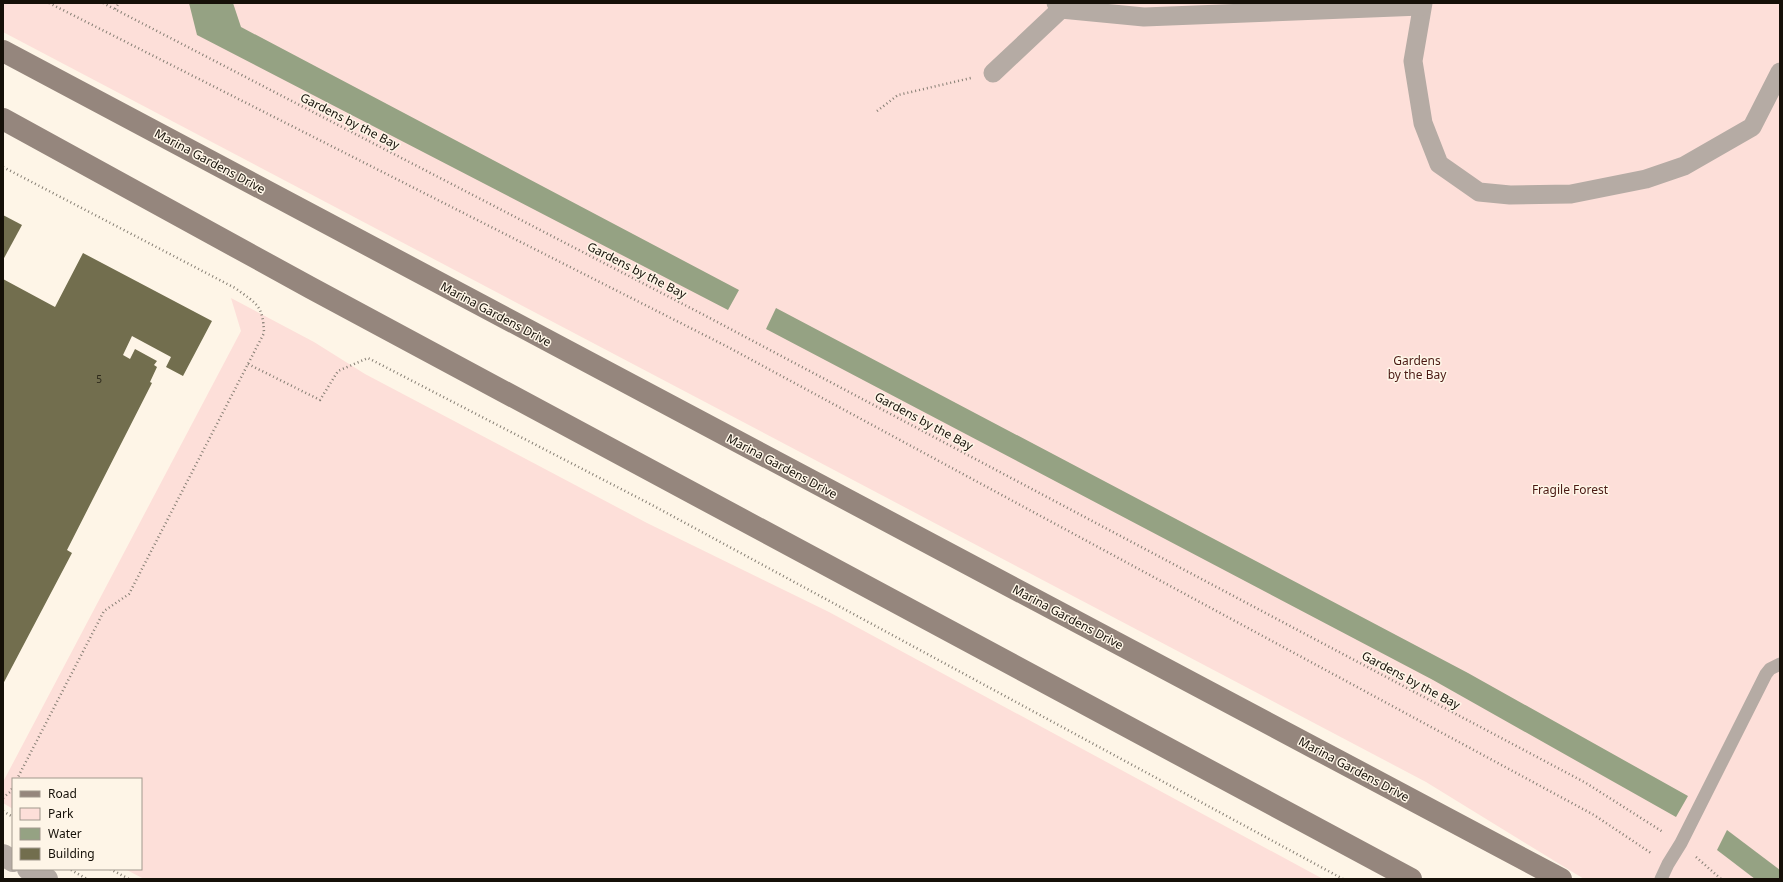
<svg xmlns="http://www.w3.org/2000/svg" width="1783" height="882" font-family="'Noto Sans',sans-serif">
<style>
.green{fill:#fddfd9}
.water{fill:#95a283}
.building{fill:#726e4e}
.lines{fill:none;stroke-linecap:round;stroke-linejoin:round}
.path{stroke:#857e73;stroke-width:2.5;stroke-dasharray:1 3;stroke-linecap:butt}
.service{stroke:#b5aba4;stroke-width:13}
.pedestrian{stroke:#b5aba4;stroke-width:19}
.tertiary{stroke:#b5aba4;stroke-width:22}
.secondary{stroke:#95867d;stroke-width:22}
.labels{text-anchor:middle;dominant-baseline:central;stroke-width:3;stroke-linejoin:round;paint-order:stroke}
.number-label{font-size:10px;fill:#2c281a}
.street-label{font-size:12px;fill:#151008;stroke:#fef5e7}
.park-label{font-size:12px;fill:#4b1913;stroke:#fef5e7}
</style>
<rect width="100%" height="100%" fill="#fef5e7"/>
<g class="green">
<path d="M3,3H1780V879H1584L1426,782L3,32Z"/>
<path d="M231,298L314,342L365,374L647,523L829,612L1323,879H144L125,869H141V779H13V809L3,803V782L241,331Z"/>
</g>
<g class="water">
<path d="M189,3H233L241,27L739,290L728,310L197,35Z"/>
<path d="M776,308L1468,673L1688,796L1676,817L1433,680L766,329Z"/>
<path d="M1727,830L1780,870V879H1755L1717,850Z"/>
</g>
<g class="building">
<path d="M3,215L22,225L3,260Z"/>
<path d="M83,253L212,321L183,376L166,367L171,357L132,336L123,355L130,359L135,349L157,361L154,365L157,367L150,382L152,383L67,550L72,553L3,684V279L55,307Z"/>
</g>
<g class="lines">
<g class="path">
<path d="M49,3L726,346L1594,815L1651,853"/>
<path d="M103,3L704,315L1586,783L1663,832"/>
<path d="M115,9L119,3"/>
<path d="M877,111L898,95L971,78"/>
<path d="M3,167L235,288C257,304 263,305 264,333L129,594L104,611L17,779"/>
<path d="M248,364L320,400L338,371L368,358L652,505L1343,879"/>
<path d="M3,798L10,792L13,787"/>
<path d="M3,811L13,817"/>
<path d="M1696,857L1721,879"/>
<path d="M110,869L129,879"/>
<path d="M71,870L87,879"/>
</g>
<path class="service" d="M1661,879L1668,864L1681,843L1766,674L1770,669L1780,664"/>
<g class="pedestrian">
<path d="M1423,3L1413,61L1423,123L1439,164L1479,192L1510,195L1571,194L1646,179L1684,166L1752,127L1780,72"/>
<path d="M1061,9L1144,17L1421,6"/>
<path d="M993,73L1061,9L1056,3"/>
</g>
<g class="tertiary">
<path d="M3,855L13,861"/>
<path d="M28,869L47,879"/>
</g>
<g class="secondary">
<path d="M3,51L1561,879"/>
<path d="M3,119L311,288L1411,879"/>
</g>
</g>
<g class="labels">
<g class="number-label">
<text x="99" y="379">5</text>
</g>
<g class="street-label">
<text transform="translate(350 121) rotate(27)">Gardens by the Bay</text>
<text transform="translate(210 161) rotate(28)">Marina Gardens Drive</text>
<text transform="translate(637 270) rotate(27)">Gardens by the Bay</text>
<text transform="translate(496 314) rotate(28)">Marina Gardens Drive</text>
<text transform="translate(924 421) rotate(28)">Gardens by the Bay</text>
<text transform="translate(782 466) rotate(28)">Marina Gardens Drive</text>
<text transform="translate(1068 617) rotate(28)">Marina Gardens Drive</text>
<text transform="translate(1411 680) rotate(28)">Gardens by the Bay</text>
<text transform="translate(1354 769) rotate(28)">Marina Gardens Drive</text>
</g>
<g class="park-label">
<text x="1417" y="360">Gardens<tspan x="1417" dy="14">by the Bay</tspan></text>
<text x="1570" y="489">Fragile Forest</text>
</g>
</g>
<rect width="1783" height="882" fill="none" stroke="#151008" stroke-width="8"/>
<rect x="12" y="778" width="130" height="92" fill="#fef5e7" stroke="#a1998e"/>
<rect x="20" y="791" width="20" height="6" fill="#95867d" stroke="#a1998e"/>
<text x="48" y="798" font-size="12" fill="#151008">Road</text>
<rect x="20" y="808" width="20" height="12" fill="#fddfd9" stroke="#a1998e"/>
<text x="48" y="818" font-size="12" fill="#151008">Park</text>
<rect x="20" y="828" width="20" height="12" fill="#95a283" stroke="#a1998e"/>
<text x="48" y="838" font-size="12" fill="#151008">Water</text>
<rect x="20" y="848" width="20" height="12" fill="#726e4e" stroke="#a1998e"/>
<text x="48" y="858" font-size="12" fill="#151008">Building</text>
</svg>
